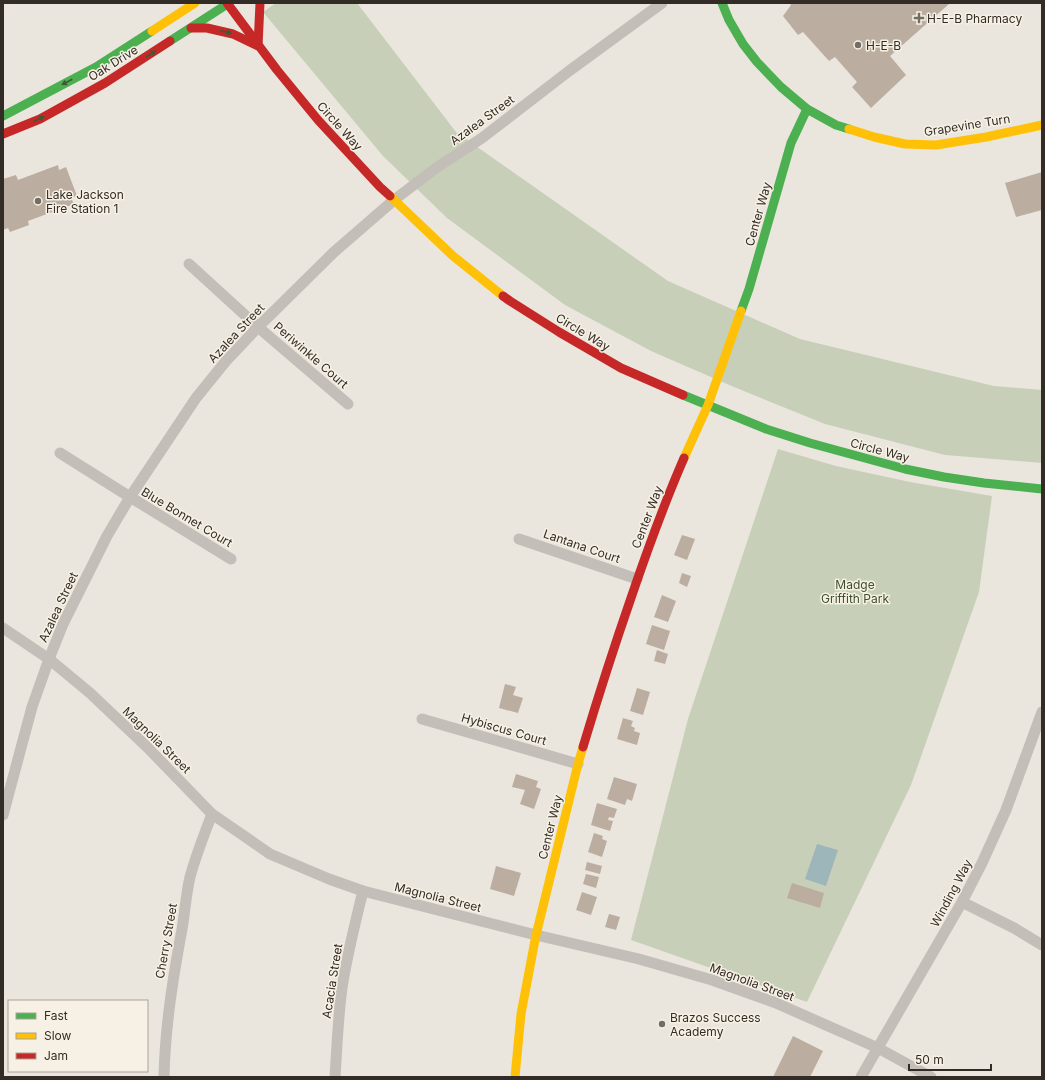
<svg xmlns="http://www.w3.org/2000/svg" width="1045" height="1080" font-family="Inter,sans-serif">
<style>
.green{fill:#c8cfb9}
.water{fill:#9cb6ba}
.building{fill:#bcada1}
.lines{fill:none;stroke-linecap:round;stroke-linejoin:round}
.street{stroke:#c3beb7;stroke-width:11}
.fast{stroke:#4caf50;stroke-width:9}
.slow{stroke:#ffc107;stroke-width:9}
.jam{stroke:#c62828;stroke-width:9}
.oneway{fill:#3c5a35}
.poi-dot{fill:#736d66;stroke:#f7f1e5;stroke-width:1.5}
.labels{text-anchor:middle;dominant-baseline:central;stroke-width:3;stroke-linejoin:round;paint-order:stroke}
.poi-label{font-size:12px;fill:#332c26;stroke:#f7f1e5;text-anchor:start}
.street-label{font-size:12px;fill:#332c26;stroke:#f7f1e5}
.park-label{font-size:12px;fill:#3d4f2c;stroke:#f7f1e5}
</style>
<rect width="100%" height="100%" fill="#eae6de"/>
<g class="green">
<path d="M276,3H357L456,132L668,281L800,339L994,386L1042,390V463L945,455L825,424L734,387L651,351L565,305L447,218L383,156L263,12Z"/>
<path d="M778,449L836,466L910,482L992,496L979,592L911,785L807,1002L631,940L688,719Z"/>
</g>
<path class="water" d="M817,844L838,850L826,886L805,879Z"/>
<g class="building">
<path d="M790,3H949V4L890,56L906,75L871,108L852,87L857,82L835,57L829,61L803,32L798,35L783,16L791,5Z"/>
<path d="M58,165L59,170L66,167L77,196L71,198L74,204L28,221L29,225L10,232L8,228L3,230V179L16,175L18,180Z"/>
<path d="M1042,172V210L1016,217L1005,183Z"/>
<path d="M682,535L695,539L687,560L674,555Z"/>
<path d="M682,573L691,576L687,587L679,583Z"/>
<path d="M662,595L676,601L668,622L654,617Z"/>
<path d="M652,625L670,631L664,650L646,644Z"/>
<path d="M657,650L668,654L665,664L654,661Z"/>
<path d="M505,684L516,687L513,695L523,698L518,713L499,708Z"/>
<path d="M637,688L650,692L643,715L630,711Z"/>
<path d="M623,718L633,721L631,726L635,728L634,731L640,733L637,745L617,739Z"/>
<path d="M516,774L538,781L536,787L541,789L534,809L520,804L525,790L512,787Z"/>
<path d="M614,777L637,784L632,801L627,799L625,805L607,799Z"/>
<path d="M597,803L617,809L614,818L609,817L608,820L613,821L610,831L591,825Z"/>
<path d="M594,833L603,836L602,839L607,841L602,857L588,852Z"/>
<path d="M587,862L602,866L600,874L585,870Z"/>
<path d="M496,866L521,873L514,896L490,889Z"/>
<path d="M586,874L599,877L596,888L583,884Z"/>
<path d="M792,883L824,893L820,908L787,898Z"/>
<path d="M582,892L597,897L591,915L576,910Z"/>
<path d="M609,914L620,917L616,930L605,927Z"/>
<path d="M793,1036L823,1051L810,1077H773Z"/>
</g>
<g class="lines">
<g class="street">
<path d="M189,264L258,327L348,404"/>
<path d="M60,453L130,497L231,559"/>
<path d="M519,539L637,579"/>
<path d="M3,628L49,659L90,693L147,747L212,814L247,838L270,854L329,879L363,891L536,935L639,959L712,980L776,1003L878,1048L931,1077"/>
<path d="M422,719L578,764"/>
<path d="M3,815L32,707L49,659L63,624L107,536L130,497L196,398L226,361L258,327L333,253L394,200L436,168L482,138L569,71L662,3"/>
<path d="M962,902L1014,928L1042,945"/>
<path d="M164,1077C165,1027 173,978 182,929C185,912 186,894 190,877C196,855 204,835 212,814"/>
<path d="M335,1077C337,1047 338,1017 342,988C347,955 355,923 363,891"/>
<path d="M861,1077L962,902L982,863L1006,810L1042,712"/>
</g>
<g class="fast">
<path d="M722,3L729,20L743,44L757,62L781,87L807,109L836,125L849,129"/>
<path d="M170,41L229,3"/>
<path d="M3,116L96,67L152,31"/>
<path d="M741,311L749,289L791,143L807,109"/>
<path d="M683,395L766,429L810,443L905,469L944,477L984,483L1042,489"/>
</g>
<g class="slow">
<path d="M152,31L195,3"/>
<path d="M849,129L874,137L905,144L936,145L986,137L1042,125"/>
<path d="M390,196L453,256L503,296"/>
<path d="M684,458L708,405L741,311"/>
<path d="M515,1077L521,1014L536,935L578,764L583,747"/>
</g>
<g class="jam">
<path d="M227,3L277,70L318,120L380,187L390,196"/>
<path d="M191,28H207L233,34L258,46L260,3"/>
<path d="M3,134L40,119L105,83L170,41"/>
<path d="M503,296L510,301L559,332L621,368L683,395"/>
<path d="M583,747C598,697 614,647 631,598C647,551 664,504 684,458"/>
</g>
</g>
<defs><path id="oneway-solid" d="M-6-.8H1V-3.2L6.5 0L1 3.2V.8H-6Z"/></defs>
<g class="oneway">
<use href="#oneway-solid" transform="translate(226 32) rotate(13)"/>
<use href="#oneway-solid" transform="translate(151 54) rotate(-33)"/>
<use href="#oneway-solid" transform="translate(67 82) rotate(152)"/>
<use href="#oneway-solid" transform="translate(39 119) rotate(-25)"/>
</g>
<g class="poi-dot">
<path d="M917 12h4v4h4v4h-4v4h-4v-4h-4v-4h4z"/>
<circle cx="858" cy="45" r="4"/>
<circle cx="38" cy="201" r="4"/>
<circle cx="662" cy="1024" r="4"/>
</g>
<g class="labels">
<g class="poi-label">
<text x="927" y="18">H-E-B Pharmacy</text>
<text x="866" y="45">H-E-B</text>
<text x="46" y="194">Lake Jackson<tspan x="46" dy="14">Fire Station 1</tspan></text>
<text x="670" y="1017">Brazos Success<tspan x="670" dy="14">Academy</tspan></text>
</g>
<g class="street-label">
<text transform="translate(113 63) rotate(-32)">Oak Drive</text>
<text transform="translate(482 120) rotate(-36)">Azalea Street</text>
<text transform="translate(967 125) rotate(-9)">Grapevine Turn</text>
<text transform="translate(340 126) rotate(48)">Circle Way</text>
<text transform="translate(758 214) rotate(-74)">Center Way</text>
<text transform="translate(583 332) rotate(31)">Circle Way</text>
<text transform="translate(236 333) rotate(-47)">Azalea Street</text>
<text transform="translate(311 355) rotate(41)">Periwinkle Court</text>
<text transform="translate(880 450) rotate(15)">Circle Way</text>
<text transform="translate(187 517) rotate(31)">Blue Bonnet Court</text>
<text transform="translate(647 517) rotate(-69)">Center Way</text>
<text transform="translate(582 546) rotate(19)">Lantana Court</text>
<text transform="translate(58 607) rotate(-65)">Azalea Street</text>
<text transform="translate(504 729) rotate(16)">Hybiscus Court</text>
<text transform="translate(157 740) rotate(44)">Magnolia Street</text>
<text transform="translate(550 827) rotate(-76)">Center Way</text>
<text transform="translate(951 893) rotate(-62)">Winding Way</text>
<text transform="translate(438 897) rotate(14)">Magnolia Street</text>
<text transform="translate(166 941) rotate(-80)">Cherry Street</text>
<text transform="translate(332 981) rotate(-81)">Acacia Street</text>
<text transform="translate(752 982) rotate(20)">Magnolia Street</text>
</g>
<g class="park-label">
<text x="855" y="584">Madge<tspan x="855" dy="14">Griffith Park</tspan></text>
</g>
</g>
<rect width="1045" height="1080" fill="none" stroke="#332c26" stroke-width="8"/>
<rect x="8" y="1000" width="140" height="72" fill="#f7f1e5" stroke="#a9a299"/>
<rect x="16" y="1013" width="20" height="6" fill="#4caf50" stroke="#a9a299"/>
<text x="44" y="1020" font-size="12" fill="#332c26">Fast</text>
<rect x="16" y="1033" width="20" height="6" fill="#ffc107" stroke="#a9a299"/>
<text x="44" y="1040" font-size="12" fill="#332c26">Slow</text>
<rect x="16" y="1053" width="20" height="6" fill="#c62828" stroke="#a9a299"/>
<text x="44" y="1060" font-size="12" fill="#332c26">Jam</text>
<path d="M909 1064v6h82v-6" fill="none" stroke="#332c26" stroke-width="2"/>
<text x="915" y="1064" font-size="12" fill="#332c26" stroke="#f7f1e5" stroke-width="3" paint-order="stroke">50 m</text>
</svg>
